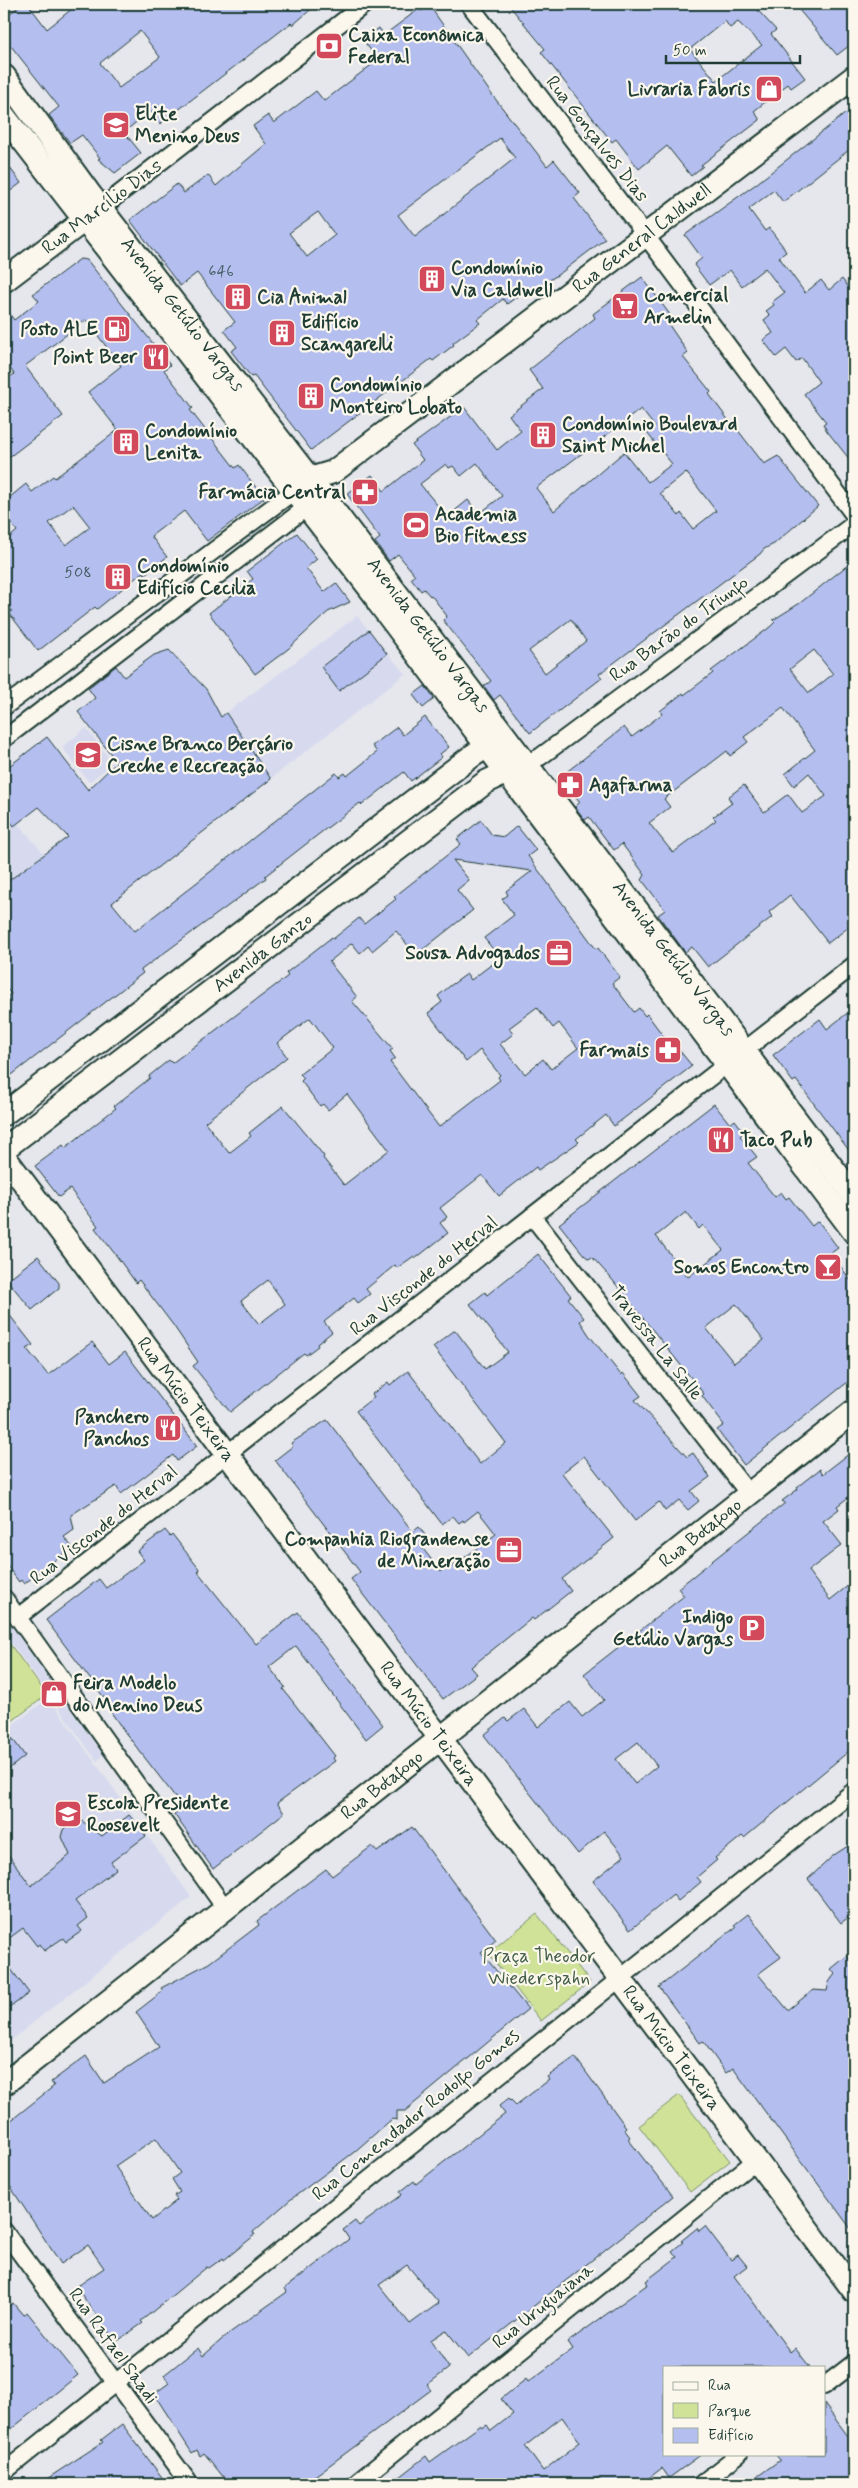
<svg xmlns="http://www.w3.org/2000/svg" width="858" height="2488" font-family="Mynerve,sans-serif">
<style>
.built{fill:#d7daee}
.green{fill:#cfe297;stroke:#779066}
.building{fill:#b4beef;stroke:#1f3d34;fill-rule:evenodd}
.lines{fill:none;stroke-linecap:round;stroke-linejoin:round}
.street-casing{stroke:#1f3d34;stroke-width:20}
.secondary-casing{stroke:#1f3d34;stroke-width:26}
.street{stroke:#fbf7ec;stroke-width:16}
.secondary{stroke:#fbf7ec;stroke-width:22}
.labels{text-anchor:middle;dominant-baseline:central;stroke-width:4.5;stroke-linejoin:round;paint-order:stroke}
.number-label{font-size:16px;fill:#445d63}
.poi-label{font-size:19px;font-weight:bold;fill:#1f3d34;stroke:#fbf7ec;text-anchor:start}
.street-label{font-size:19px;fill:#1f3d34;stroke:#fbf7ec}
.park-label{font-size:19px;fill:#425e48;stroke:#fbf7ec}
</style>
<rect width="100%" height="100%" fill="#e6e6ed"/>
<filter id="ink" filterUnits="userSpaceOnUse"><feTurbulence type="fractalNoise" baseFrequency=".02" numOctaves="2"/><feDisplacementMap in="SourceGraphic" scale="10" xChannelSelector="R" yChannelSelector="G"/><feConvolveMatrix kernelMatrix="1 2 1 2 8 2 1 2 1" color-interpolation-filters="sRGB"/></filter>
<g filter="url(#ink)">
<g class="built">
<path d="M357,616L405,674L4,987V807L45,855L226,713Z"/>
<path d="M86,728L113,763L89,782L62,747Z"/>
<path d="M4,1616L103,1755L97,1761L4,1633Z"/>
<path d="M49,1698L191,1897L4,2046V1731Z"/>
</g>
<g class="green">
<path d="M4,1636L47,1695L4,1727Z"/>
<path d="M537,1914L590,1982L541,2021L488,1953Z"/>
<path d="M679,2095L730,2161L690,2192L639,2126Z"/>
</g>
<g class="building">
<path d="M22,4H28L47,29L78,4H317L293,25L291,23L160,124L150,111L124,132L141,153L115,173L98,159L100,158L82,135L70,143L49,115L59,107L11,46L4,52V18ZM140,31L160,57L119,88L100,63Z"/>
<path d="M508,4H752L776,30L771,34L805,78L791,88L788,84L754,111L760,120L701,165L703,166L691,176L667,146L639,169L616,139L612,142L596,122L541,52L545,49ZM725,21L730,28L738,22L762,45L716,81L690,49Z"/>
<path d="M794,4H854V42L837,55Z"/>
<path d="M429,5L490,92L547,166L554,160L580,193L574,198L605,239L562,272L528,294L526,290L507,304L503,299L477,320L480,323L453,343L454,345L433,361L431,359L311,450L254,376L251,377L231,351L237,347L224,330L235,322L197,273L180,286L130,220L177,184L184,193L208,175L216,186L266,144L253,126L268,115L274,123L316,91L324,101L378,60L363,40L379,28L384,35L419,9L421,11ZM500,138L515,158L415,237L398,215ZM318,212L335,235L307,257L289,233Z"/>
<path d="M846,113L854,123V146L783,202L774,190L749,209L765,231L769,228L782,245L786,252L779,257L805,293L821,280L829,290L842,279L849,288L854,283V465L827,431L823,424L826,422L804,394L819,382L802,358L796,362L786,349L776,357L763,340L773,333L764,320L770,315L766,311L774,305L772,302L784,293L765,268L742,286L730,270L709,285L694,265L702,258L685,235L756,184Z"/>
<path d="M4,160L21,183L4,196Z"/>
<path d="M80,259L87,260L170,365L164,370L193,408L190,410L235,468L239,465L264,498L207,541L184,511L151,536L167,557L145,574L143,572L97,609L95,607L38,651L9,613L12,611L4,601V542L17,531L4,515V502L26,484L32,492L53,476L55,478L118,430L88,392L121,366L86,320L25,366L63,416L4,461V382L14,374L4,360V306L14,320L39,301L33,294ZM73,505L90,527L66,545L49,523Z"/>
<path d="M642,277L674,320L669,325L688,353L683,357L711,392L709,394L729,421L730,420L764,464L778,456L818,506L774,544L764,549L760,554L599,674L602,678L530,733L500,695L494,700L484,686L491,681L443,620L447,616L431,595L430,596L424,589L421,591L411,578L415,575L398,554L389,561L375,542L380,538L347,494L372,475L384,491L423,460L412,445L464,407L497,450L521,431L509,415L543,389L529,370L595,318L593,314ZM641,409L655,427L647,433L672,464L648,482L624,452L554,511L536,488ZM477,463L502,496L479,514L468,500L447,517L420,484L446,464L449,468L453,466L461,476ZM686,472L716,511L693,529L681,513L679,516L660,493ZM571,619L586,641L545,673L529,651Z"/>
<path d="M297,533L317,559L306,568L324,592L336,583L350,602L328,612L288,649L255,674L209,613L253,579L247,571Z"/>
<path d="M854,560V732L847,738L854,747V923L828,943L790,895L769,912L772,917L708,967L692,947L685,952L658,915L665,910L642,880L645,875L622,844L614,850L589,817L585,820L575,807L580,802L560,777L624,727L632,737L662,714L660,711L683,693L684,695L713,673L711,671L770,627L775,622L773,620L800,603ZM814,650L833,674L809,693L790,669ZM783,708L815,750L785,774L794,786L809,773L826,796L802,813L788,794L764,812L744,785L728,797L732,803L713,817L716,820L673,853L649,823L670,807L664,799L727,751L730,756L748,742L744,737Z"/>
<path d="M369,630L387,654L339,691L321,667Z"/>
<path d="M169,650L206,689L221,717L226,713L271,779L112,903L135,931L336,773L339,777L345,773L347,776L377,752L372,746L397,727L403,735L425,717L449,747L440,754L442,757L411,781L404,772L362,805L360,803L319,834L265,876L266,878L141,970L143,973L4,1081V1004L9,1000L7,997L11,994L4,985V884L68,837L39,807L14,826L4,812V770L47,737L88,790L117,762L78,712L95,698L88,688L116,666L124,677L154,655Z"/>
<path d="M425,686L434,699L423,708L413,695Z"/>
<path d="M481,820L492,835L504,837L517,826L536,850L528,856L596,949L598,948L620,977L612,983L634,1012L639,1008L645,1016L647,1014L667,1041L669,1039L675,1045L692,1066L614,1126L606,1115L576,1139L579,1142L538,1170L536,1167L499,1196L482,1175L440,1208L447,1217L440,1223L448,1233L416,1258L414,1256L397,1268L395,1265L366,1289L370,1294L358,1303L354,1298L324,1322L332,1332L317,1344L318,1346L306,1355L304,1353L300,1356L230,1412L193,1366L198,1362L173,1325L139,1280L136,1283L118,1258L95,1228L98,1226L70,1189L59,1197L35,1166L63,1145L65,1148L116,1108L114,1106L150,1078L149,1076L169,1060L172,1063L288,976L286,973L332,937L333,939L359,918L364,924L396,899L394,897L461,844L457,839ZM453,860L532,871L506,891L508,895L502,899L514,915L484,938L500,958L471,980L467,974L450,986L438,996L442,1002L428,1013L466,1062L480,1050L500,1075L498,1077L500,1080L439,1127L390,1062L395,1058L390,1051L393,1049L352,1001L357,997L329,962L352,943L360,953L368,946L372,951L396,931L416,955L473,910L457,890L469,880ZM537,1007L553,1028L559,1023L578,1048L551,1069L543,1059L525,1074L500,1044L513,1034L509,1028ZM310,1018L333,1048L300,1074L304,1078L301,1081L320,1106L323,1104L328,1110L347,1094L389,1150L344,1185L323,1158L324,1156L283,1106L249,1133L251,1136L229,1153L205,1122L287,1057L277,1043ZM268,1280L285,1304L259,1324L241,1301Z"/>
<path d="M854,1008V1157L796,1080L793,1082L773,1055L820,1019L827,1029Z"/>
<path d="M714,1104L730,1124L735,1120L744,1132L740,1136L757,1157L748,1163L775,1197L781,1192L786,1199L789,1197L812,1226L818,1221L825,1230L838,1248L831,1253L854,1285V1377L744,1465L717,1430L724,1425L702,1396L704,1394L610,1277L592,1257L589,1259L584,1255L559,1224ZM686,1212L699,1229L703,1225L723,1250L688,1277L656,1236ZM736,1304L764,1340L734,1363L706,1328Z"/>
<path d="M538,1254L571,1296L568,1298L584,1318L580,1321L589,1335L621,1375L623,1373L641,1396L635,1400L687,1457L693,1453L710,1477L691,1491L699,1501L688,1510L679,1500L665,1511L659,1502L635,1521L584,1456L562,1473L614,1538L562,1579L571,1591L534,1620L532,1618L471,1667L477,1674L443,1699L351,1579L360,1572L275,1460L293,1446L291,1443L327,1420L413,1532L419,1527L428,1539L420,1545L441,1572L447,1566L449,1569L496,1534L478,1511L464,1522L463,1520L459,1523L453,1516L442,1524L356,1411L374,1397L372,1394L388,1382L390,1385L408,1371L480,1464L506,1443L433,1347L455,1330L485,1369L508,1352L470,1304L485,1292L487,1295Z"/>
<path d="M38,1256L59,1283V1288L32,1310L7,1280Z"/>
<path d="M4,1308L33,1345L27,1349L48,1375L92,1342L109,1364L125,1352L197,1446L177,1461L173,1455L121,1494L116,1486L71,1515L74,1530L64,1537L72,1547L24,1584L21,1580L19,1582L4,1562Z"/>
<path d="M854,1450V1493L837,1506L839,1509L823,1521L842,1545L808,1571L830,1600L854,1581V1747L744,1838L742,1836L715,1858L717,1860L697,1877L701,1882L678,1901L673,1895L630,1930L593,1881L624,1856L604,1831L578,1854L484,1735L505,1718L508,1721L524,1709L538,1727L570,1702L582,1717L604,1700L584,1674L684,1596L678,1588L785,1503L782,1501L798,1489L797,1487L820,1469L823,1474ZM638,1742L657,1766L635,1784L616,1759Z"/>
<path d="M165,1530L170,1536L172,1534L200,1570L198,1572L256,1644L298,1612L383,1725L366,1739L296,1646L269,1667L285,1687L283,1689L335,1756L333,1758L335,1761L277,1803L284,1813L213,1869L174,1814L183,1807L124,1731L106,1705L108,1703L46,1620L99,1579L106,1588L144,1560L137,1551Z"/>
<path d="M12,1738L25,1756L4,1773V1745Z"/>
<path d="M129,1815L146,1836L111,1862L116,1869L75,1901L88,1918L78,1926L82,1931L66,1942L63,1938L44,1951L39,1944L37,1946L23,1928L4,1942V1849L31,1886L70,1855L62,1837L64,1830L69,1824L82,1821L102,1836Z"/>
<path d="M412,1827L496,1940L481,1952L528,2009L405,2111H397V2120L392,2119L353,2153L290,2200L253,2232L255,2235L224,2260L223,2258L209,2268L207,2267L141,2321L143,2323L116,2342L76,2287L104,2268L88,2245L61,2264L4,2177V2126L54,2086L51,2082L86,2056L104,2083L159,2047L136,2012L163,1991L161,1988L209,1963L259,1925L257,1921L326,1869L332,1876L372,1846L377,1852ZM156,2138L180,2173L172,2179L180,2192L174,2196L177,2200L152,2220L115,2166Z"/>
<path d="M854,1842V1913L841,1923L808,1879L834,1855Z"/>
<path d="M748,1914L781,1957L758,1974L788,2010L813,1990L827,1991L829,1982L835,1974L831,1969L847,1956L854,1964V2233L733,2068L726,2073L703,2041L700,2043L659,1987L736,1927L734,1925Z"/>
<path d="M4,1960L29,1993L4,2012Z"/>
<path d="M575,2057L626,2127L624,2129L630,2137L628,2139L673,2196L468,2358L446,2330L431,2340L449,2368L427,2385L431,2390L304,2484H229L204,2453L200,2456L197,2450L192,2453L154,2394L169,2383L164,2375L198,2348L203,2356L228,2334L287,2292L285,2288L349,2239L343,2230L355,2221L359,2226L402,2195L400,2192L414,2181L416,2184L505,2114L499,2106L509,2098L516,2105L549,2080L547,2077ZM407,2265L439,2303L410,2324L379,2285Z"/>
<path d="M705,2226L731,2260L738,2255L747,2266L734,2276L790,2352L795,2348L810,2367H664V2454H702L669,2478L662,2468L641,2484H603L598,2477L589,2484H390L426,2456L430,2462L480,2426L482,2428L487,2425L491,2431L513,2414L501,2399L526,2379L528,2382L573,2349L568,2342L648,2284L646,2281L677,2257L672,2251L683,2242L681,2241L697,2228L699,2231ZM562,2417L580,2442L543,2471L525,2446Z"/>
<path d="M13,2303L23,2315L27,2312L78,2375L4,2435V2310Z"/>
<path d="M824,2404L854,2444V2484H747L780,2460L775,2454H824Z"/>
<path d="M122,2424L167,2484H39L103,2442L101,2440Z"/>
</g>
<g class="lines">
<g class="street-casing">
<g id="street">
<path d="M469,4L646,236L854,515"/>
<path d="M101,208L365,4"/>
<path d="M4,707L294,491"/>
<path d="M4,739L307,507"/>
<path d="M526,763L540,757L854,524"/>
<path d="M532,1216L749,1494"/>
<path d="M4,1598L225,1908"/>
<path d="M18,1617L854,965"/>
<path d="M4,2231L190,2484"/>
<path d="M824,2386L854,2363"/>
<path d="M4,2472L854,1791"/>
<path d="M355,2484L756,2160"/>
<path d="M701,2484L739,2454"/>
</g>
</g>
<g class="secondary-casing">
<g id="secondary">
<path id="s1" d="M4,76L89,193L310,479L854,1196"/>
<path d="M4,116L375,595L378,602L854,1232"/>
<path d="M4,281L95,212"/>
<path id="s2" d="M299,487L310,479L333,472L854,77"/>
<path d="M4,1114L472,756L500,738"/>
<path id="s3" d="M4,1149L486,782L520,766"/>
<path id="s4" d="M4,1156L854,2291"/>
<path id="s5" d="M4,2084L854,1411"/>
</g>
</g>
<use href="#street" class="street"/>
<use href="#secondary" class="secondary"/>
</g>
</g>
<defs>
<g id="bank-square" transform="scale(1.4375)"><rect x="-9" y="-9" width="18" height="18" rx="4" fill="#d1495b" stroke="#fbf7ec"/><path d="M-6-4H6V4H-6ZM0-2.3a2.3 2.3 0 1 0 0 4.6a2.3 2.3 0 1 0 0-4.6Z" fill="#fff"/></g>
<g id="shop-square" transform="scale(1.4375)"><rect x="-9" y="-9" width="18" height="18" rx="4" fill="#d1495b" stroke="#fbf7ec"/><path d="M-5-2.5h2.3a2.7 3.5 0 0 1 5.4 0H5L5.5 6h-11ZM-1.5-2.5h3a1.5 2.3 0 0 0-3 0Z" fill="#fff"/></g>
<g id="university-square" transform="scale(1.4375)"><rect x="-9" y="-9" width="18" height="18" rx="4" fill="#d1495b" stroke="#fbf7ec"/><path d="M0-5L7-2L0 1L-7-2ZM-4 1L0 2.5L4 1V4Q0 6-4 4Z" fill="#fff"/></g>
<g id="building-square" transform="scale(1.4375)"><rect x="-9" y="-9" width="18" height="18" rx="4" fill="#d1495b" stroke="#fbf7ec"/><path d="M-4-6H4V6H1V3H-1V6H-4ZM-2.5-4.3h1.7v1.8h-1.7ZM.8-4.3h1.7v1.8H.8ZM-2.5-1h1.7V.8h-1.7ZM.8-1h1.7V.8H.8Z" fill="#fff"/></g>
<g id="supermarket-square" transform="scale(1.4375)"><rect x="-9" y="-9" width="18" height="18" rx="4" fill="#d1495b" stroke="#fbf7ec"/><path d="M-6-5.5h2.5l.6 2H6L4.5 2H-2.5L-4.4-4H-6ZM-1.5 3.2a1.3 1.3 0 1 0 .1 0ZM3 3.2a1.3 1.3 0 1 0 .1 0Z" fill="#fff"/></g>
<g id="fuel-square" transform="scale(1.4375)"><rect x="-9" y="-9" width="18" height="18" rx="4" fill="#d1495b" stroke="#fbf7ec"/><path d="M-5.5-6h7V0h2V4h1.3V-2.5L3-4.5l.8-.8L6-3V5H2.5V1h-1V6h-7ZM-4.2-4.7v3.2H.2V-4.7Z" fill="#fff"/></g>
<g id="restaurant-square" transform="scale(1.4375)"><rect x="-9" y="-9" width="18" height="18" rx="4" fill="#d1495b" stroke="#fbf7ec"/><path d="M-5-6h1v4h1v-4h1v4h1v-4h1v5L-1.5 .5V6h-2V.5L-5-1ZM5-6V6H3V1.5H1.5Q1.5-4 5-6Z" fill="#fff"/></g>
<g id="pharmacy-square" transform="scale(1.4375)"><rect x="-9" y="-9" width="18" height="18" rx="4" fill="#d1495b" stroke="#fbf7ec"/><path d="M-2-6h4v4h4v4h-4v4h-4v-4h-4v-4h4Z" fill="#fff"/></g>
<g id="stadium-square" transform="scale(1.4375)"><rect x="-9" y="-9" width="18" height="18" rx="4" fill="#d1495b" stroke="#fbf7ec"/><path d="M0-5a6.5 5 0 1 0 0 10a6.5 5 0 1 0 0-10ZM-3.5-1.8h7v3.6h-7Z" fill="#fff"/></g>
<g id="school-square" transform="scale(1.4375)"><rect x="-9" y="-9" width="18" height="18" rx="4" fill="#d1495b" stroke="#fbf7ec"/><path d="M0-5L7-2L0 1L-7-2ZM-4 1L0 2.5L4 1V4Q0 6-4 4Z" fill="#fff"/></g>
<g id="office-square" transform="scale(1.4375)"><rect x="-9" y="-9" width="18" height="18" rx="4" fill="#d1495b" stroke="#fbf7ec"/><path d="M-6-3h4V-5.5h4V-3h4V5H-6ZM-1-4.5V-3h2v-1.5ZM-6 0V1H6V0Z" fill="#fff"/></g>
<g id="bar-square" transform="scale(1.4375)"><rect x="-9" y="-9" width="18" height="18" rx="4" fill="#d1495b" stroke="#fbf7ec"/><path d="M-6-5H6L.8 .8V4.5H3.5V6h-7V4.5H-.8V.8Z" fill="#fff"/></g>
<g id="parking-square" transform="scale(1.4375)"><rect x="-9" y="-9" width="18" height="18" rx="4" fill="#d1495b" stroke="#fbf7ec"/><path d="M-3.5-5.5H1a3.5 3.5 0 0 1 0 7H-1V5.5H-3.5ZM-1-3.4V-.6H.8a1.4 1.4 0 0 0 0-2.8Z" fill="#fff"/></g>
</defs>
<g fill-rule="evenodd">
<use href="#bank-square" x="329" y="46"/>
<use href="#shop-square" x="769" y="89"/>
<use href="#university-square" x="116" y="125"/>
<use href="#building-square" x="432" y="279"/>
<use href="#building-square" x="238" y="297"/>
<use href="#supermarket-square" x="625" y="306"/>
<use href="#fuel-square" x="117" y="329"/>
<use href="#building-square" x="282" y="333"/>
<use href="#restaurant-square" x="156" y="357"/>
<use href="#building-square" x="311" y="396"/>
<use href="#building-square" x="543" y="435"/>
<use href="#building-square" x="126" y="442"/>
<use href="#pharmacy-square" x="365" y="492"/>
<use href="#stadium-square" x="416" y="525"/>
<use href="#building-square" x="118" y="577"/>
<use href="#school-square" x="88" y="755"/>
<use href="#pharmacy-square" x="570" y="785"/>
<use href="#office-square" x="559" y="953"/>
<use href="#pharmacy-square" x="668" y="1050"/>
<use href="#restaurant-square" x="721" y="1140"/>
<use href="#bar-square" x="828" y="1267"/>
<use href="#restaurant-square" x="168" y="1428"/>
<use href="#office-square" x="509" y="1550"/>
<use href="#parking-square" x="752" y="1628"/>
<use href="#shop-square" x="54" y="1694"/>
<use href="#school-square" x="68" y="1814"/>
</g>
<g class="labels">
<g class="number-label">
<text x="221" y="271">646</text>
<text x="78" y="572">508</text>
</g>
<g class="poi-label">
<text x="348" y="35">Caixa Econômica<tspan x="348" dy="22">Federal</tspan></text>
<text x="750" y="89" text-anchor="end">Livraria Fabris</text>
<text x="135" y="114">Elite<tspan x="135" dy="22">Menino Deus</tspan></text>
<text x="451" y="268">Condomínio<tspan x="451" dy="22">Via Caldwell</tspan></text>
<text x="644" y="295">Comercial<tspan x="644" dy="22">Armelin</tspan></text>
<text x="257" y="297">Cia Animal</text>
<text x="301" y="322">Edifício<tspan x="301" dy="22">Scangarelli</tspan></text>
<text x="98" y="329" text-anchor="end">Posto ALE</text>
<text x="137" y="357" text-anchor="end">Point Beer</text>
<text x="330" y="385">Condomínio<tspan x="330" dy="22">Monteiro Lobato</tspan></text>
<text x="562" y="424">Condomínio Boulevard<tspan x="562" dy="22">Saint Michel</tspan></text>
<text x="145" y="431">Condomínio<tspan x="145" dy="22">Lenita</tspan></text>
<text x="346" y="492" text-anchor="end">Farmácia Central</text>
<text x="435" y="514">Academia<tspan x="435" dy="22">Bio Fitness</tspan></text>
<text x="137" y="566">Condomínio<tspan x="137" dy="22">Edifício Cecilia</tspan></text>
<text x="107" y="744">Cisne Branco Berçário<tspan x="107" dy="22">Creche e Recreação</tspan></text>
<text x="589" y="785">Agafarma</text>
<text x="540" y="953" text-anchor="end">Sousa Advogados</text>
<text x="649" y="1050" text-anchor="end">Farmais</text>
<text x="740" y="1140">Taco Pub</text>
<text x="809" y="1267" text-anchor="end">Somos Encontro</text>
<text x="149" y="1417" text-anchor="end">Panchero<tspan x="149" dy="22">Panchos</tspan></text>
<text x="490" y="1539" text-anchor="end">Companhia Riograndense<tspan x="490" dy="22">de Mineração</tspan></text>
<text x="733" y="1617" text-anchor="end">Indigo<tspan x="733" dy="22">Getúlio Vargas</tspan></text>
<text x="73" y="1683">Feira Modelo<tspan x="73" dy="22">do Menino Deus</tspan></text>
<text x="87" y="1803">Escola Presidente<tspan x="87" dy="22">Roosevelt</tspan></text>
</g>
<g class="street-label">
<text transform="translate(597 139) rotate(52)">Rua Gonçalves Dias</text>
<text transform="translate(102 207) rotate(-37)">Rua Marcílio Dias</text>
<text stroke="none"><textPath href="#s2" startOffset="425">Rua General Caldwell</textPath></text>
<text stroke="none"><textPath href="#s1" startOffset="298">Avenida Getúlio Vargas</textPath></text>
<text transform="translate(679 629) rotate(-36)">Rua Barão do Triunfo</text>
<text stroke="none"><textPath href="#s1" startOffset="702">Avenida Getúlio Vargas</textPath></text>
<text stroke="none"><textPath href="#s3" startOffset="325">Avenida Ganzo</textPath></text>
<text stroke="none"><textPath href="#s1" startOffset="1108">Avenida Getúlio Vargas</textPath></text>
<text transform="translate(424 1276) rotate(-38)">Rua Visconde do Herval</text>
<text transform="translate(656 1343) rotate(52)">Travessa La Salle</text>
<text stroke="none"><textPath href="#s4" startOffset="304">Rua Múcio Teixeira</textPath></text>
<text transform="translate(104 1525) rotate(-38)">Rua Visconde do Herval</text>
<text stroke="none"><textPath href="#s5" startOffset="888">Rua Botafogo</textPath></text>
<text stroke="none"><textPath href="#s4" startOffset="709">Rua Múcio Teixeira</textPath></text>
<text stroke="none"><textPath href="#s5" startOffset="482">Rua Botafogo</textPath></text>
<text stroke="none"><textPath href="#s4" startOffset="1114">Rua Múcio Teixeira</textPath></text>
<text transform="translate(416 2115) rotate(-39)">Rua Comendador Rodolfo Gomes</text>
<text transform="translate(543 2306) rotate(-39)">Rua Uruguaiana</text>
<text transform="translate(113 2346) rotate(54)">Rua Rafael Saadi</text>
</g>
<g class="park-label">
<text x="539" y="1956">Praça Theodor<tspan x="539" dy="22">Wiederspahn</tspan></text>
</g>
</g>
<rect width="858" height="2488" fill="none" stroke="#fbf7ec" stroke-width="20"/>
<rect x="10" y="10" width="838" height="2468" fill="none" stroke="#1f3d34" stroke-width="2" filter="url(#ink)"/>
<rect x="663" y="2366" width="162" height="90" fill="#fbf7ec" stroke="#a3ada2"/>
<rect x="673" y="2382" width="25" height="8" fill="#fbf7ec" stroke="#a3ada2"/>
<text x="708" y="2390" font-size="15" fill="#1f3d34">Rua</text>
<rect x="673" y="2403" width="25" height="15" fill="#cfe297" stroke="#a3ada2"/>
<text x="708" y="2416" font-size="15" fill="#1f3d34">Parque</text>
<rect x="673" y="2428" width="25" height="15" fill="#b4beef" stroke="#a3ada2"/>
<text x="708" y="2440" font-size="15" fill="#1f3d34">Edifício</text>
<path d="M666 55v8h134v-8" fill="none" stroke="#1f3d34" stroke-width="2.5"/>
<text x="673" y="55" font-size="15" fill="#1f3d34" stroke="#fbf7ec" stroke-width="4" paint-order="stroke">50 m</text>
</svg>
